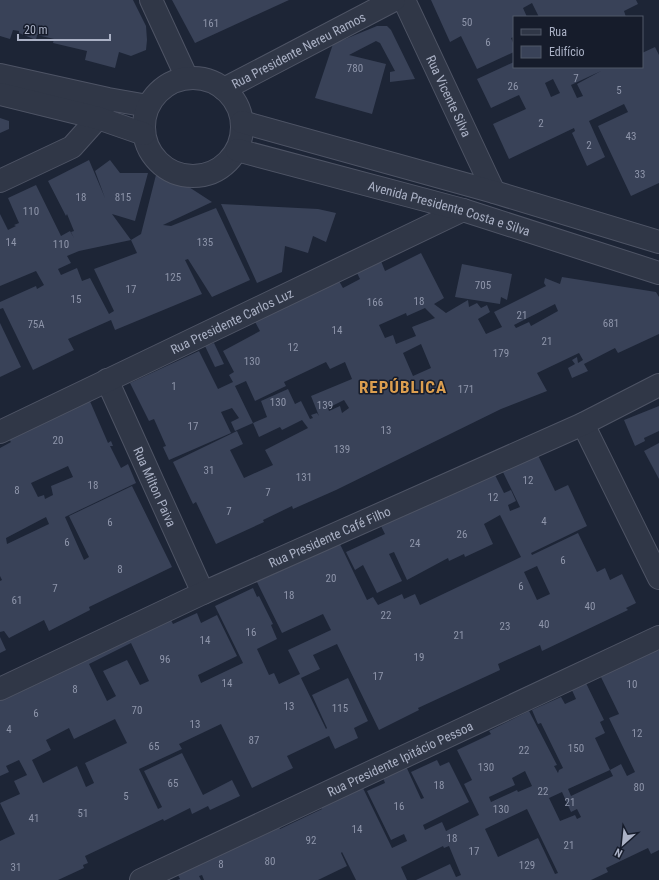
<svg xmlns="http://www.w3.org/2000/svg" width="659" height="880" font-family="'Roboto Condensed',sans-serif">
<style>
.building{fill:#394258;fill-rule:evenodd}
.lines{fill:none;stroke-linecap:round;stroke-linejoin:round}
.minor-casing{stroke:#4e5465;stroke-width:24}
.tertiary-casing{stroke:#4e5465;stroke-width:24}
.minor{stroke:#303747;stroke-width:22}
.tertiary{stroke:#303747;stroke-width:22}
.labels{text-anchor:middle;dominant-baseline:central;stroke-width:3;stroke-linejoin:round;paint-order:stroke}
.number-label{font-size:11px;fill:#8e95aa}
.street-label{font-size:13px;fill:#aab1c5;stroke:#161c2b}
.district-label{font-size:17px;font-weight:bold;letter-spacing:1px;fill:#db9e4f;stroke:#161c2b}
</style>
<rect width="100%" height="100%" fill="#1d2536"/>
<g class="building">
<path d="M0,0H133L146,26L147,40L146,50L131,56L119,52L115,68L85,60L87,51L53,43L54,39L37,35L36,40L19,33V31L13,30L10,39L0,36Z"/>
<path d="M172,0H289L195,43Z"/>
<path d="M431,0H636L638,4L624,11L626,17H539L532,3L523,8L527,17H514V37L511,38L514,45V52L477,69L461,36L450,42Z"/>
<path d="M377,26H387L391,30L415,79L390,82V72L395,71L380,43L376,41L349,55L386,64L372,114L315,98L333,44Z"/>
<path d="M655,47L659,55V183L631,196L598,126L628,112L624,104L589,121L605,157L587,166L572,133L575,131L574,128L509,159L493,124L526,109L519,95L491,108L477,79L514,62V67H642V53ZM601,71L577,84L583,96L577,98L571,85ZM553,79L560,93L551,97L545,83Z"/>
<path d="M0,118L9,121V129L0,133Z"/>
<path d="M89,160L105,198L95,171L110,160L120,173H148L135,221L112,214L131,240L79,251L67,256L71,263L58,269L61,275L77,268L82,281L90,278L109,314L114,311L94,269L137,253L131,240L141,234L158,167L212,202L163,225L171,226L216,208L250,280L212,297L188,259L185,260L202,294L115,330L111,320L68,339L74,350L33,370L3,308L0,309V302L36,286L37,289L44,285L36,271L0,286V214L8,230L16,226L14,225L19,223L8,198L36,185L61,236L70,231L74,238L71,232L74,231L67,214L66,216L48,181Z"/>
<path d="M221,204L318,209L336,213L326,242L313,236L308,253L285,246L282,272L257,283Z"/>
<path d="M421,253L444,298L434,304L446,313L468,300L469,307L477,303L481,308L487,305L490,312L478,319L486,334L502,327L494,312L546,286L544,283L545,278L560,284L562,277L656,292L659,297V334L618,353L615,348L584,364L588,371L572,378L568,368L575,364L572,360L577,357L578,363L583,360L579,353L537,373L547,391L501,409L336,490L293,509L292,506L263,520L264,522L216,544L196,502L193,504L173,462L237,431L243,444L230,450L244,478L273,465L265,450L308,428L302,420L282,430L280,427L259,437L253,423L235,431L231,422L239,418L232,408L221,412L231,433L169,460L163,447L166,446L154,419L149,421L130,383L199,351L218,389L233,382L229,375L234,372L223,351L260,331L254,320L339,281L343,288L360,279L356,271L381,261L385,271ZM555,304L558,311L531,326L529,322L516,328L514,325ZM425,308L435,318L412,327L416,336L396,344L393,335L385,338L379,325L406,313L407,316ZM421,344L431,368L413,376L403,353ZM326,362L330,369L345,362L352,379L311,396L319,416L317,413L311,415L313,418L310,419L301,401L295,404L288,389L261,401L267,417L253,423L235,386L246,381L255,401L286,386L284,382ZM344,400L349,408L342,413L340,406L329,411L328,408Z"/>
<path d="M462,264L512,274L507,300L501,297L500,304L455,297Z"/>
<path d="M0,323L21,367L0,377Z"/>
<path d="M214,343L224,364L215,367L205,346Z"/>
<path d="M89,399L108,443L111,441L113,446H110L121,468L128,464L136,483L65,517L84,560L89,557L69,516L132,486L172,567L89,607L90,610L49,631L44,620L9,638L4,631L0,632V581L2,580L0,576V448L11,442L8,438ZM68,466L73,477L51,486L53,495L45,499L44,495L38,497L31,483ZM46,517L49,524L7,544L6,538Z"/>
<path d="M659,406V431L644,438L645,441L635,446L624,420Z"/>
<path d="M659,443V479L644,451Z"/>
<path d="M535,449L555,491L568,485L587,526L531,553L532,555L578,533L597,572L605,568L610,580L622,574L636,603L626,608L628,610L542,651L540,645L498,664L500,670L418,708L419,710L379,730L337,644L313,655L320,669L301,678L326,729L327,728L312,695L348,678L368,721L354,728L358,738L335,749L329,736L287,756L293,768L252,788L221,724L179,744L182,749L139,769L158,809L162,807L144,771L182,753L203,795L232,780L240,796L210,810L208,806L192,814L190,808L164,821L163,819L85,856L88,863L83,865L84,868L58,880H0V841L15,834L0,803L20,794L14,781L27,775L19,760L6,766L9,772L0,776V698L170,618L173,624L197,613L201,623L217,615L237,656L198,675L201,683L243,663L215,606L253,588L257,597L259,596L273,624L271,625L277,639L257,649L269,675L274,673L279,684L300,674L288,650L331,630L323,614L282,633L254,576L338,540L367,600L373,597L378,605L402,594L404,599L415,594L420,605L521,557L500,515L484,524L493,544L465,557L464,554L449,561L448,558L407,580L394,552L389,554L402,581L377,593L363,565L355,570L346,552L385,534L380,524L491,467L504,493L511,490L516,501L508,505L510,511L520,507L501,468ZM537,566L550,594L537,600L524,572ZM131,643L149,681L140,685L127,660L103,671L116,696L107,701L89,664ZM115,719L127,743L85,763L94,783L86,787L77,766L43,783L32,760L51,750L46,740L69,728L74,739Z"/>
<path d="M0,637L6,650L0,653Z"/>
<path d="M656,645L659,651V850L651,854L648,848L606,868L608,872L591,880H416L450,864L456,877L461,875L449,846L444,848L443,846L401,867L407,880H356L342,852L341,853L347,866L318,880H204L202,875L199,876L201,880H177L180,879L178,875L277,823L280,829L322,809L319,803L361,784L392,848L407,841L404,834L391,840L367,791L385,783L382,775L405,764L421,799L424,798L411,772L437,760L440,766L449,762L469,802L423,825L425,830L442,822L446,831L479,815L464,784L472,780L457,750L491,734L489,731L529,711L557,765L554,766L558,773L559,770L563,768L541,723L538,724L532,710L561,697L565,704L576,699L570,686L584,679L604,720L600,722L605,733L595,738L610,770L621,764L627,776L635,772L609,718L619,714L599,673ZM610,770L613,776L571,796L568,789ZM525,771L532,786L518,792L517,790L491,802L489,797L515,785L512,778ZM562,792L571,812L577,809L581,817L577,819L575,815L560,821L549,798ZM527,809L558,873L555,874L538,838L498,857L485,829Z"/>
</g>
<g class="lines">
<g class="minor-casing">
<g id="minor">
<path d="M151,0L187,78"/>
<path id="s1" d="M404,0L494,192"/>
<path id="s2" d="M224,89L394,0"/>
<path d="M0,181L72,147L98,118L106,102"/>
<path id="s3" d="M107,380L203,593"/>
<path d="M583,424L659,578"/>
<path id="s4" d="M0,432L463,210"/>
<path id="s5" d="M0,689L203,593L583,424L659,385"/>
<path id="s6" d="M141,880L659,637"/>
</g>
</g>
<g class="tertiary-casing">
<g id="tertiary">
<path d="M0,75L108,99L148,106"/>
<circle cx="193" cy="127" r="49"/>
<path d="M0,94L98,118L144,134"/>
<path d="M242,122L494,192L659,242"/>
<path id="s7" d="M237,150L463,210L659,273"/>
</g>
</g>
<use href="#minor" class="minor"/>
<use href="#tertiary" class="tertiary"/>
</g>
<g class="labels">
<g class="number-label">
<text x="467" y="22">50</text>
<text x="211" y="23">161</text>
<text x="488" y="42">6</text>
<text x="355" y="68">780</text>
<text x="576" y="78">7</text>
<text x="513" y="86">26</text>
<text x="619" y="90">5</text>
<text x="541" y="123">2</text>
<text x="631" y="136">43</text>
<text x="589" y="145">2</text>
<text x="640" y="174">33</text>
<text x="81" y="197">18</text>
<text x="123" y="197">815</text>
<text x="31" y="211">110</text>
<text x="11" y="242">14</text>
<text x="205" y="242">135</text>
<text x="61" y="244">110</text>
<text x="173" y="277">125</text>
<text x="483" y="285">705</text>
<text x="131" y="289">17</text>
<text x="76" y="299">15</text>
<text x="419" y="301">18</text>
<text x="375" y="302">166</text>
<text x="522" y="315">21</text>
<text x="611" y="323">681</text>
<text x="36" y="324">75A</text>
<text x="337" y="330">14</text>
<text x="547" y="341">21</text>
<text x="293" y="347">12</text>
<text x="501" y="353">179</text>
<text x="252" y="361">130</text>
<text x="174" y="386">1</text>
<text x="466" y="389">171</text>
<text x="278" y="402">130</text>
<text x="325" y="405">139</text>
<text x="193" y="426">17</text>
<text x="386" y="430">13</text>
<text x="58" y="440">20</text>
<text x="342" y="449">139</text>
<text x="209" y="470">31</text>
<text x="304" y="477">131</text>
<text x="528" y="480">12</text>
<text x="93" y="485">18</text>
<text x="17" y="490">8</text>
<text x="268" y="492">7</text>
<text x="493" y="497">12</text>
<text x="229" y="511">7</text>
<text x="544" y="521">4</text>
<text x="110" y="522">6</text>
<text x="462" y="534">26</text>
<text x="67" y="542">6</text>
<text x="415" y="543">24</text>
<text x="563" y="560">6</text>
<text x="120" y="569">8</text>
<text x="331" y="578">20</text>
<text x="521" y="586">6</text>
<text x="55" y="588">7</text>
<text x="289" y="595">18</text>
<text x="17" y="600">61</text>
<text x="590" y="606">40</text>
<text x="386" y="615">22</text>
<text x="544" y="624">40</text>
<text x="505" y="626">23</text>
<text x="251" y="632">16</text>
<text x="459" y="635">21</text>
<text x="205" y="640">14</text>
<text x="419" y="657">19</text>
<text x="165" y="659">96</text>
<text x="378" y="676">17</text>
<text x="227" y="683">14</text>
<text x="632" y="684">10</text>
<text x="75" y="689">8</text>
<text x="289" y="706">13</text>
<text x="340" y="708">115</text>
<text x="137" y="710">70</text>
<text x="36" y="713">6</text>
<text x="195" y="724">13</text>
<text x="9" y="729">4</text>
<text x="637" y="733">12</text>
<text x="254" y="740">87</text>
<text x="154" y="746">65</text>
<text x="576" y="748">150</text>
<text x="524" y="750">22</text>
<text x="486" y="767">130</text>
<text x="173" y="783">65</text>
<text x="439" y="785">18</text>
<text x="639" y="787">80</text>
<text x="543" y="791">22</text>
<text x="126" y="796">5</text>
<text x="570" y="802">21</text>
<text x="399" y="806">16</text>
<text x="501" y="809">130</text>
<text x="83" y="813">51</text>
<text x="34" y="818">41</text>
<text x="357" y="829">14</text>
<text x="452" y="838">18</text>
<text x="311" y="840">92</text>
<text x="569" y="845">21</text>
<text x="474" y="851">17</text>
<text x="270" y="861">80</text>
<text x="221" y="864">8</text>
<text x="527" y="865">129</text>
<text x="16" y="867">31</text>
</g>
<g class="street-label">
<text stroke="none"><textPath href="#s2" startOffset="84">Rua Presidente Nereu Ramos</textPath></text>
<text stroke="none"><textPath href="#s1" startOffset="106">Rua Vicente Silva</textPath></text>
<text stroke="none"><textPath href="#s7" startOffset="220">Avenida Presidente Costa e Silva</textPath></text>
<text stroke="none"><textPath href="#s4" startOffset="257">Rua Presidente Carlos Luz</textPath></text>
<text stroke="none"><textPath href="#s3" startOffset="117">Rua Milton Paiva</textPath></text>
<text stroke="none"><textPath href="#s5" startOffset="363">Rua Presidente Café Filho</textPath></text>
<text stroke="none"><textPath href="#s6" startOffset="286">Rua Presidente Ipitácio Pessoa</textPath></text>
</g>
<g class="district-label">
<text x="403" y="387">REPÚBLICA</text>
</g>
</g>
<rect x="513" y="16" width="130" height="52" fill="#161c2b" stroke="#515869"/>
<rect x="521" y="29" width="20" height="6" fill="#303747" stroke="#515869"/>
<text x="549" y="36" font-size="12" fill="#aab1c5">Rua</text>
<rect x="521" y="46" width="20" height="12" fill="#394258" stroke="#515869"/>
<text x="549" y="56" font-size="12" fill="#aab1c5">Edifício</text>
<g transform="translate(623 844) rotate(207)" stroke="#161c2b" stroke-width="3" paint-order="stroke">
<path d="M0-3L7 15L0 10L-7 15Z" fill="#aab1c5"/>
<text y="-6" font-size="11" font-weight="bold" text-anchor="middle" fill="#aab1c5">N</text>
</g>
<path d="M18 34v6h92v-6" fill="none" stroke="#aab1c5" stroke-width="2"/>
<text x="24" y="34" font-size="12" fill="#aab1c5" stroke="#161c2b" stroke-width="3" paint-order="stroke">20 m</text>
</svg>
